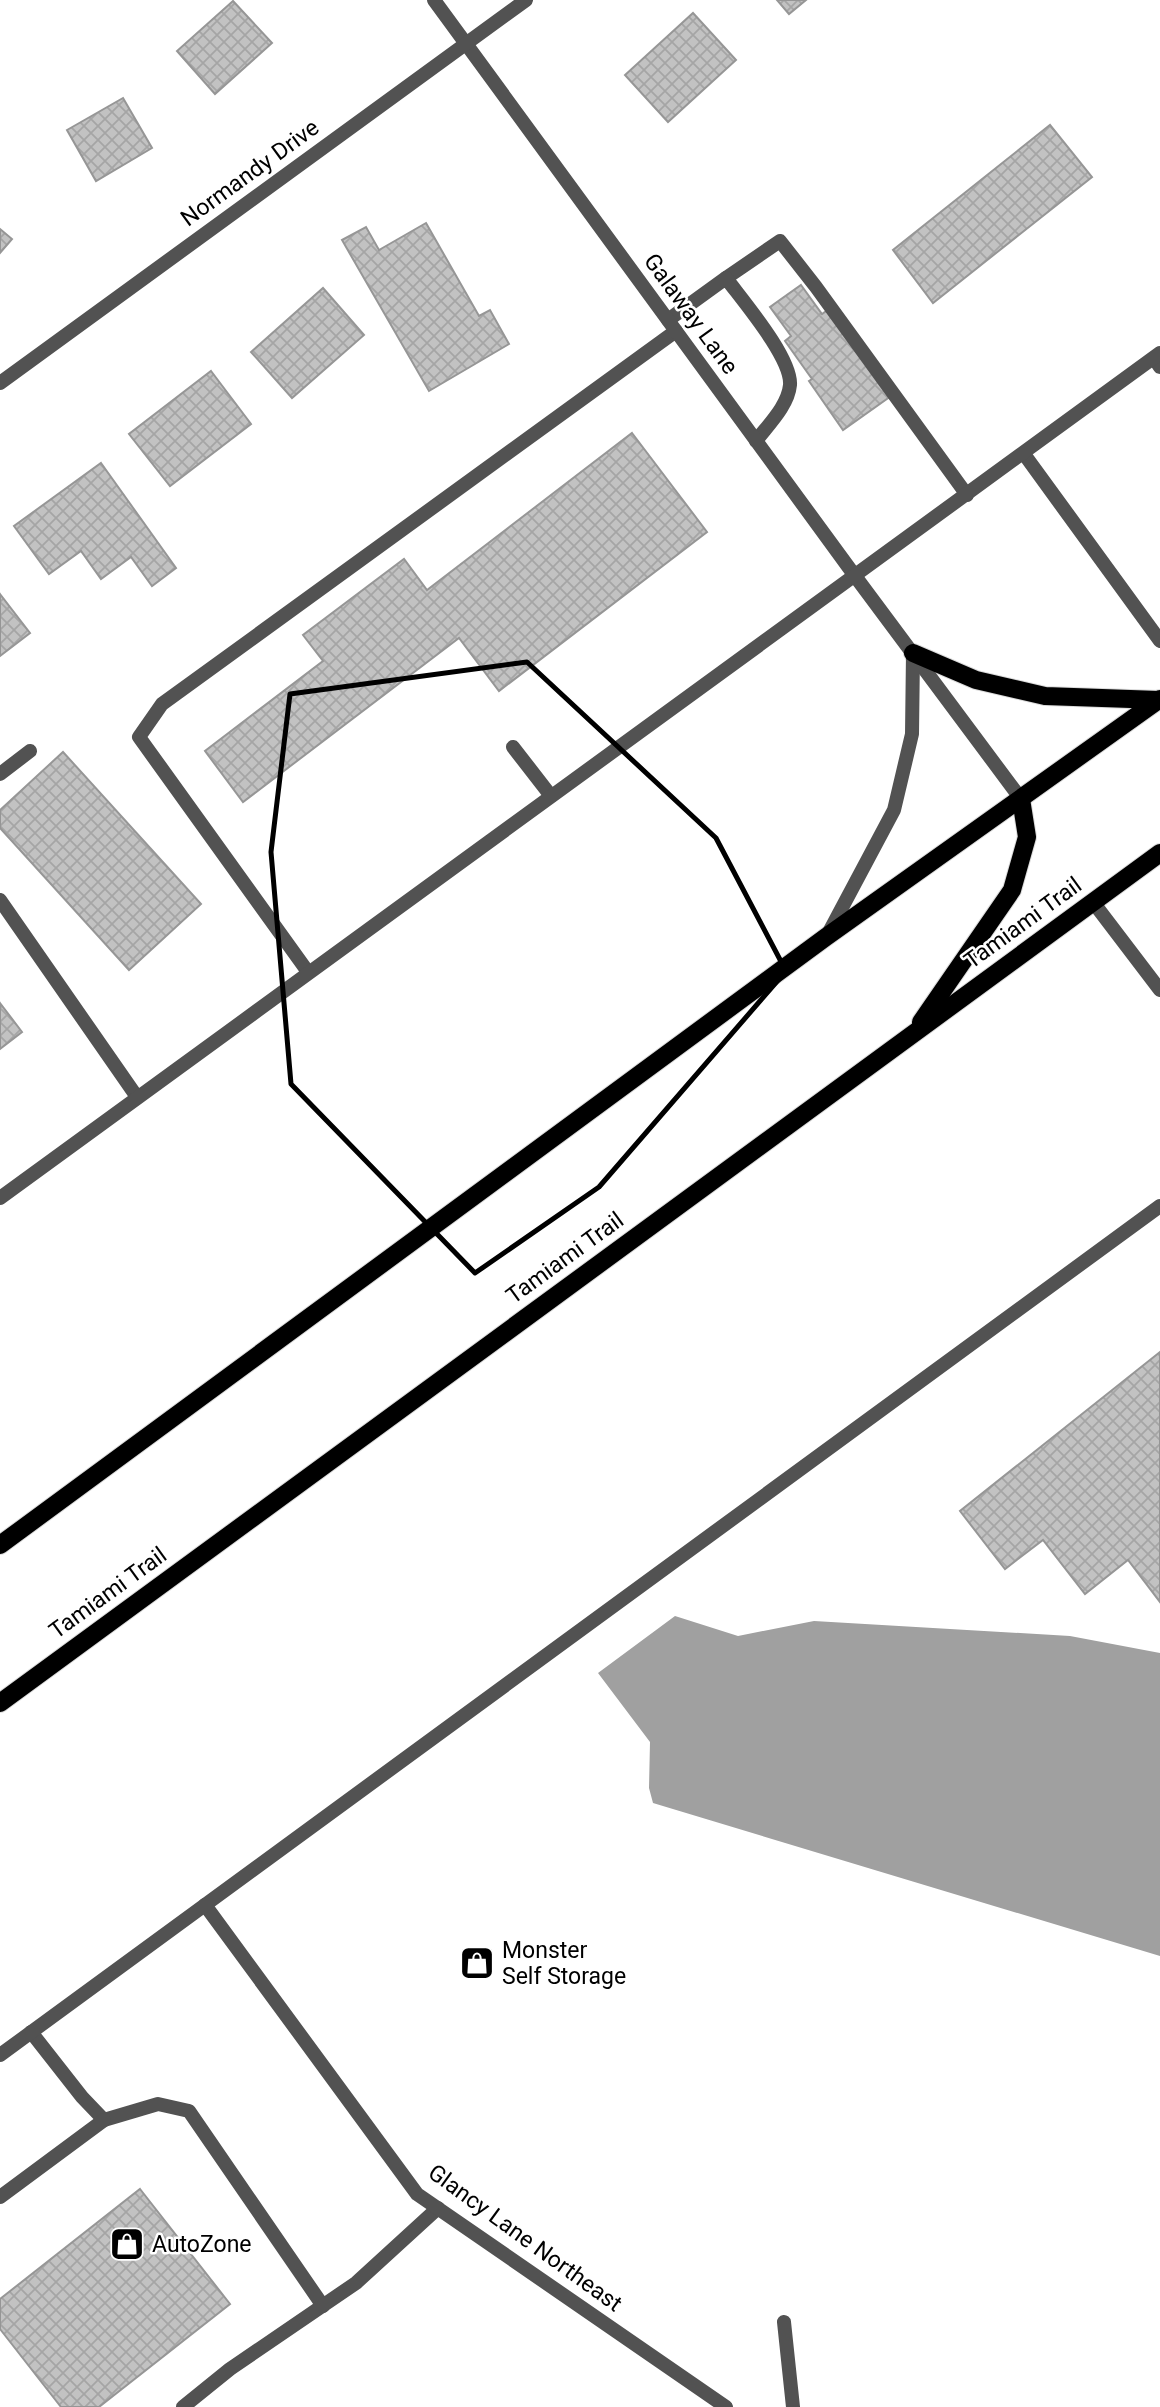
<svg xmlns="http://www.w3.org/2000/svg" width="1160" height="2407" font-family="Roboto,sans-serif">
<style>
.water{fill:#a0a0a0}
.building{fill:url(#building-cross-hatch);stroke:#969696;stroke-width:2}
.lines{fill:none;stroke-linecap:round;stroke-linejoin:round}
.primary-casing{stroke:#dbdbdb;stroke-width:20}
.lane{stroke:#525252;stroke-width:14}
.street{stroke:#525252;stroke-width:14}
.primary{stroke:#000;stroke-width:18}
.marked{fill:none;stroke:#000;stroke-width:5;stroke-linejoin:round}
.labels{text-anchor:middle;dominant-baseline:central;stroke-width:5;stroke-linejoin:round;paint-order:stroke}
.street-label{font-size:23px;fill:#000;stroke:#fff}
.poi-label{font-size:23px;fill:#000;stroke:#fff;text-anchor:start}
</style>
<defs>
<pattern id="building-cross-hatch" width="8" height="8" patternUnits="userSpaceOnUse" patternTransform="scale(1.75)"><rect width="8" height="8" fill="#c2c2c2"/><path d="M0 0l8 8M0 8l8-8" fill="none" stroke="#a5a5a5"/></pattern>
</defs>
<rect width="100%" height="100%" fill="#fff"/>
<path class="water" d="M675,1616L738,1636L814,1621L1070,1636L1160,1653V1956L653,1803L649,1788L650,1742L598,1673Z"/>
<g class="building">
<path d="M777,0H806L789,14Z"/>
<path d="M233,1L272,43L215,94L177,51Z"/>
<path d="M693,13L736,60L668,122L625,75Z"/>
<path d="M123,98L152,148L96,181L67,130Z"/>
<path d="M1050,125L1092,177L933,303L893,250Z"/>
<path d="M426,223L479,316L490,310L509,344L429,391L342,240L366,227L379,250Z"/>
<path d="M0,229L12,239L0,253Z"/>
<path d="M801,285L822,314L829,309L891,396L843,430L809,381L812,379L785,341L791,336L770,307Z"/>
<path d="M323,288L364,335L292,398L251,352Z"/>
<path d="M211,371L251,424L170,486L129,434Z"/>
<path d="M632,433L707,532L499,691L459,638L243,802L205,751L323,661L303,635L404,559L427,590Z"/>
<path d="M101,463L176,568L152,586L131,557L101,579L81,551L49,574L14,526Z"/>
<path d="M0,594L30,633L0,656Z"/>
<path d="M63,752L201,904L129,970L0,828V810Z"/>
<path d="M0,1003L22,1032L0,1049Z"/>
<path d="M1160,1352V1602L1128,1560L1085,1594L1043,1540L1005,1569L960,1511Z"/>
<path d="M140,2189L230,2304L99,2407H61L0,2329V2299Z"/>
</g>
<g class="lines">
<g class="primary-casing">
<g id="primary">
<path d="M913,653L976,680L1045,696L1159,700"/>
<path d="M921,1022L1012,890L1027,837L1021,799"/>
<path d="M0,1545L826,937L1160,699"/>
<path d="M0,1703L1160,853"/>
</g>
</g>
<g class="lane">
<path d="M726,278L780,241L816,287L967,495"/>
<path d="M668,320L726,278C743,301 792,358 790,385C788,406 768,425 756,441"/>
<path d="M1154,358L1160,367"/>
<path d="M1024,454L1160,641"/>
<path d="M513,747L551,796"/>
<path d="M0,774L30,751"/>
<path d="M0,900L137,1097"/>
<path d="M308,972L139,737L162,704L676,331"/>
<path d="M31,2032L82,2097L104,2120L158,2104L189,2111L323,2306"/>
<path d="M0,2197L104,2120"/>
<path d="M183,2407L230,2369L356,2283L438,2208"/>
</g>
<g class="street">
<path d="M434,0L855,576L1021,799"/>
<path d="M0,383L526,0"/>
<path d="M1093,902L1160,990"/>
<path d="M828,934L894,810L912,734L913,653"/>
<path d="M0,1198L1160,353"/>
<path d="M205,1905L417,2194L726,2407"/>
<path d="M0,2055L1160,1206"/>
<path d="M784,2322L793,2407"/>
</g>
<use href="#primary" class="primary"/>
</g>
<path class="marked" d="M527,662L716,838L786,971L599,1187L475,1273L291,1084L271,852L290,694Z"/>
<defs>
<g id="shop-square" transform="scale(1.75)"><rect x="-9" y="-9" width="18" height="18" rx="4" fill="#000" stroke="#fff"/><path d="M-5-2.5h2.3a2.7 3.5 0 0 1 5.4 0H5L5.5 6h-11ZM-1.5-2.5h3a1.5 2.3 0 0 0-3 0Z" fill="#fff"/></g>
</defs>
<g fill-rule="evenodd">
<use href="#shop-square" x="477" y="1963"/>
<use href="#shop-square" x="127" y="2244"/>
</g>
<g class="labels">
<g class="street-label">
<text transform="translate(250 173) rotate(-36)">Normandy Drive</text>
<text transform="translate(691 314) rotate(54)">Galaway Lane</text>
<text transform="translate(1023 923) rotate(-36)">Tamiami Trail</text>
<text transform="translate(565 1258) rotate(-36)">Tamiami Trail</text>
<text transform="translate(108 1593) rotate(-36)">Tamiami Trail</text>
<text transform="translate(525 2238) rotate(36)">Glancy Lane Northeast</text>
</g>
<g class="poi-label">
<text x="502" y="1950">Monster<tspan x="502" dy="26">Self Storage</tspan></text>
<text x="152" y="2244">AutoZone</text>
</g>
</g>
</svg>
